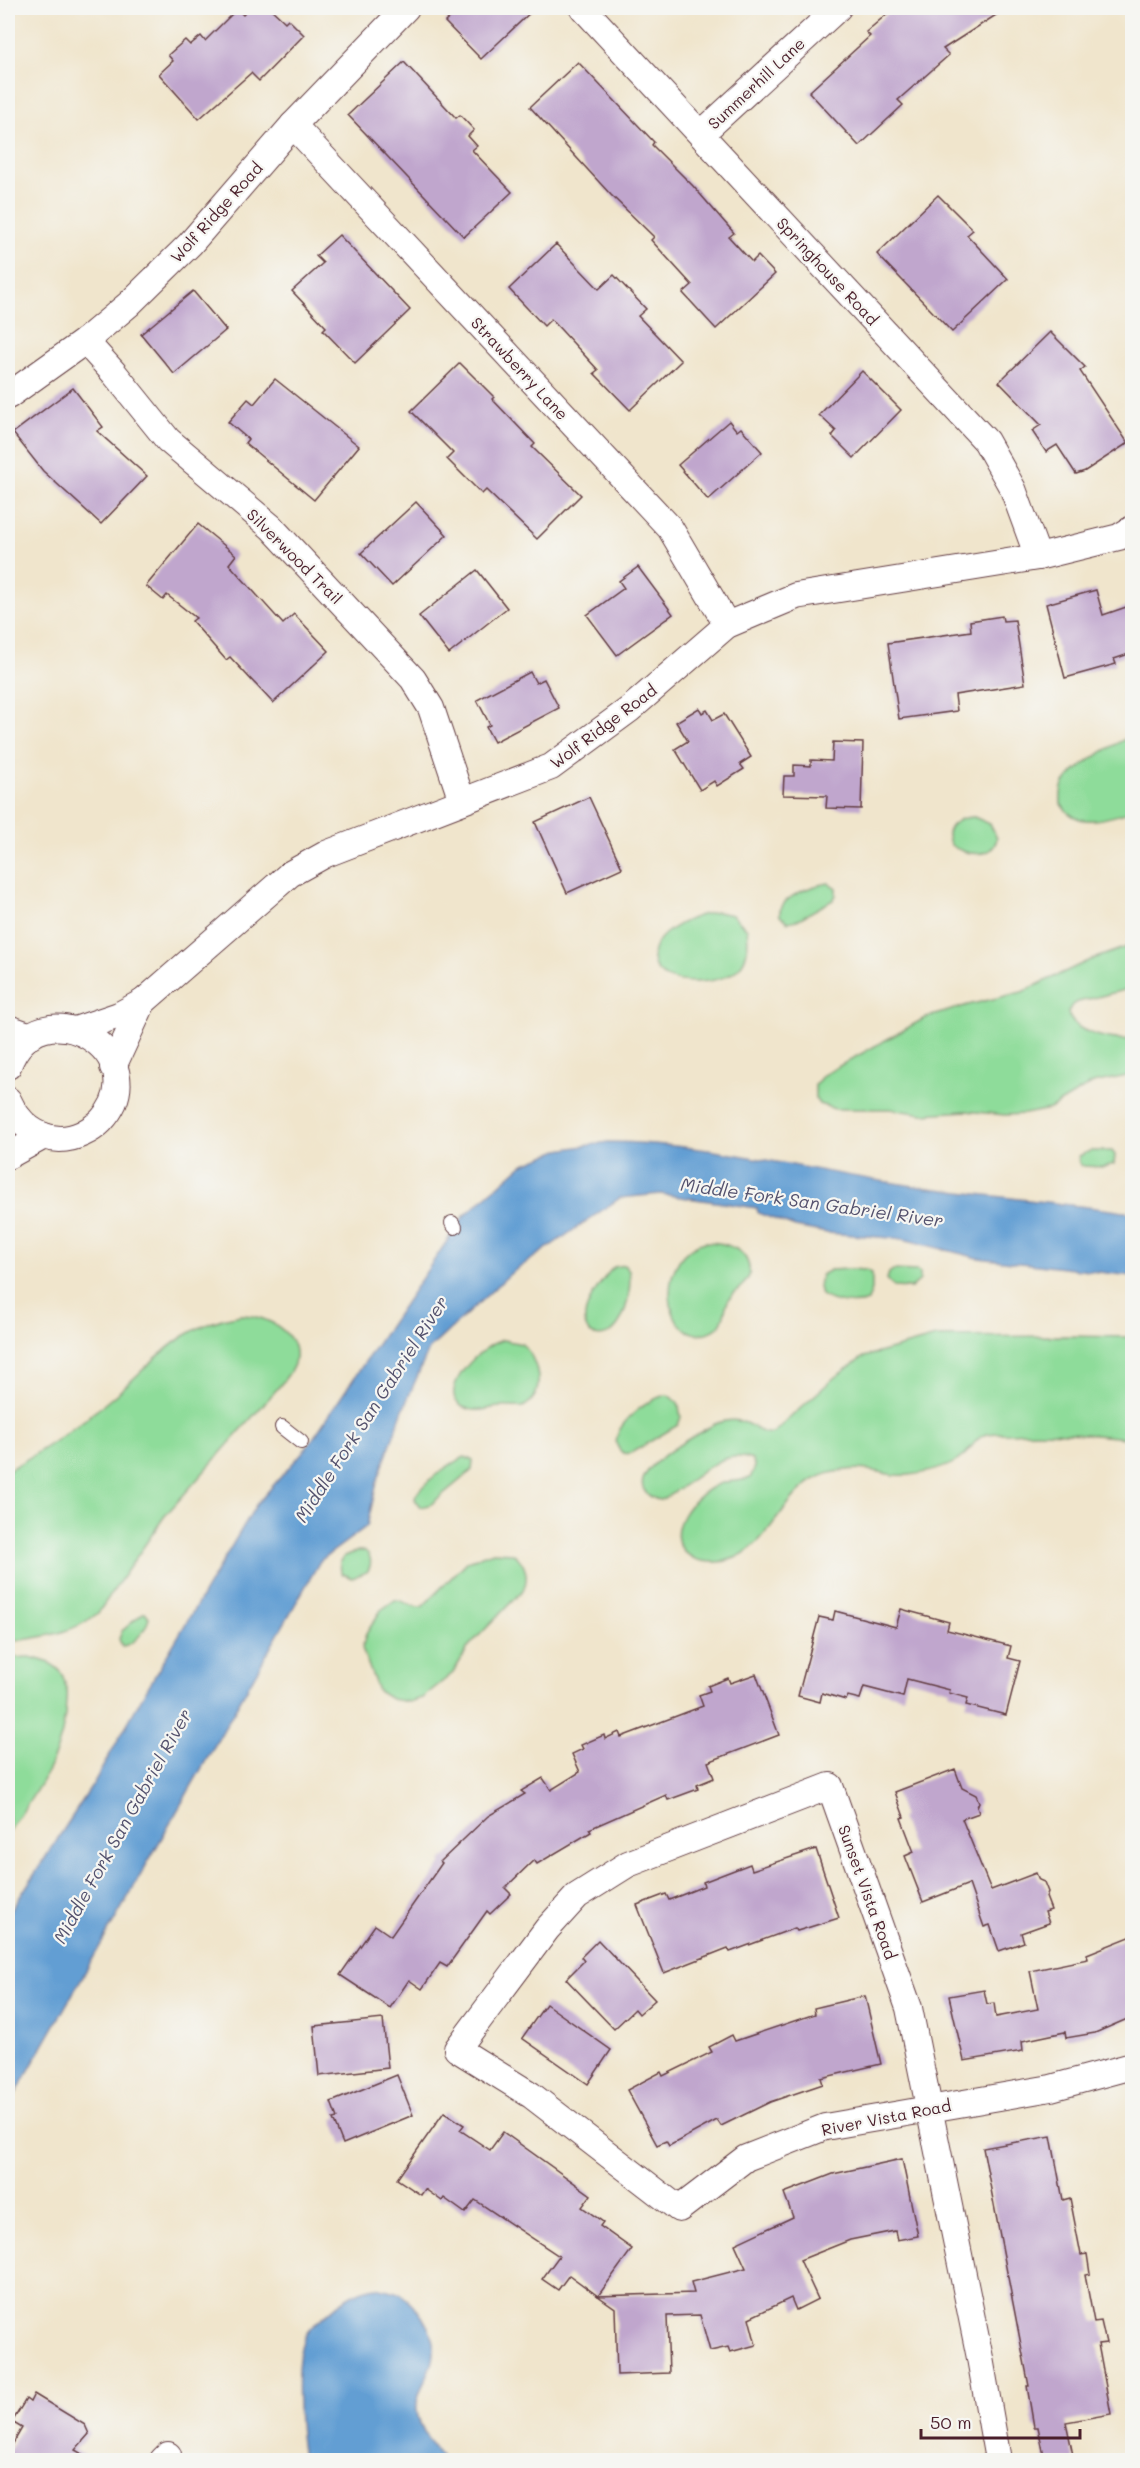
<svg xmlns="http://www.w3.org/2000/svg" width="1140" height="2468" font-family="Mali,sans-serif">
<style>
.green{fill:#8edc9a;stroke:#6c7e62;stroke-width:1.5}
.water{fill:#629ed3;stroke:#565e7f;stroke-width:1.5}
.building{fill:#c0a6cd}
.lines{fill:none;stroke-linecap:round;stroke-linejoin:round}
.service-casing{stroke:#633d43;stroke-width:16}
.minor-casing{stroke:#633d43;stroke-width:28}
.service{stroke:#fff;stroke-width:14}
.minor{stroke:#fff;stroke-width:26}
.labels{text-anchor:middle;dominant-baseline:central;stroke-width:4.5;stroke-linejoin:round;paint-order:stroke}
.street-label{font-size:16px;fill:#4a1f2b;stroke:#f6f6f2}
.water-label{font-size:18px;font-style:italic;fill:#54526e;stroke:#f6f6f2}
</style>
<rect width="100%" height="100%" fill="#f6f6f2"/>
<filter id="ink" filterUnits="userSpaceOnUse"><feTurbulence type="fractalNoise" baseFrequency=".0167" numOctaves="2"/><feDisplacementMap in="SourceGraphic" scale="12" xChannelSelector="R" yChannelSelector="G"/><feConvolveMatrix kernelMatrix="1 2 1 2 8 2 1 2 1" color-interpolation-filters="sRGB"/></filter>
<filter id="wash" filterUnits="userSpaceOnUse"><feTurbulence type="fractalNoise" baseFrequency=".008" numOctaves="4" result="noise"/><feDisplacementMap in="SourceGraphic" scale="24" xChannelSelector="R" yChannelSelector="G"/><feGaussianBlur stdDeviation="1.35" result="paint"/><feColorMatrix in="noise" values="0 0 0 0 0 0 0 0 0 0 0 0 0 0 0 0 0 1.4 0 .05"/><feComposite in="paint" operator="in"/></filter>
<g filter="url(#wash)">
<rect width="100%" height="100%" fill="#f0e5cc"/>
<g class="green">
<path d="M1132,735V811C1107,818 1078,831 1061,804C1061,797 1060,791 1063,785C1073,767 1114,745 1132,735Z"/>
<path d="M974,817L990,824L997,838C993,860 964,855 951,845C941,827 959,817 974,817Z"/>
<path d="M829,883L836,888V895L833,900L797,920L788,922L780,916C777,897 814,885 829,883Z"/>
<path d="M717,912L732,915L747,929C751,961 740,976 709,981C691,983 653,984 653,957C653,947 659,939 666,933C681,922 698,914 717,912Z"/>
<path d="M1132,945V988L1078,1002L1072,1005L1068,1012C1072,1034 1114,1041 1132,1039V1075L1093,1083L1050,1109L1025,1114L1005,1115L966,1111L923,1114L890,1109H835L819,1104L815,1098V1085L823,1075L925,1018L968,1005L1022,992L1090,960Z"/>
<path d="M1090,1151H1112L1115,1155L1114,1164L1104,1167L1082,1166L1079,1163V1156Z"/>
<path d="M705,1242C727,1242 752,1250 749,1276C745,1287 733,1291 728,1301C724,1309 725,1320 718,1327C714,1331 708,1333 701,1334C660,1335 658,1253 705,1242Z"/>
<path d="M624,1265L629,1271C633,1292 622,1346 591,1334C573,1318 599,1284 610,1271L614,1267Z"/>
<path d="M850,1269L866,1270L872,1273V1290L868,1301C855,1306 833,1303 821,1295L819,1287L821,1275L830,1270Z"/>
<path d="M893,1270L917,1271L920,1273V1280L911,1288L894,1287L887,1279L889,1273Z"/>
<path d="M241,1315C266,1315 302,1333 294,1364C291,1373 283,1381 278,1388L164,1517L98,1613C72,1635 40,1637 8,1642V1470C48,1448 85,1421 120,1391C160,1355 184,1324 241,1315Z"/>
<path d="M1065,1336L1132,1337V1439C1092,1434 1051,1430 1010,1433C1003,1433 994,1433 987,1434C975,1437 970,1452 960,1459C947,1468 925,1473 909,1475C894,1477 882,1472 868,1470C853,1468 833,1471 819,1477C779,1496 766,1560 717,1562C707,1562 698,1562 690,1556C658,1535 694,1493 719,1484C729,1480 740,1482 750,1478L755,1467L752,1460C718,1444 688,1490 660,1500C653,1499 648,1496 644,1490C631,1468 699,1433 715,1424C750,1411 754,1437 773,1433L835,1377L864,1357L936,1337Z"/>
<path d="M503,1340L522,1344C539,1360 547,1394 523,1407C515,1408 507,1406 499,1407C486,1408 476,1414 463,1407C433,1391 484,1343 503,1340Z"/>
<path d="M668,1395L678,1403L681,1417L678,1425L631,1453C626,1454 622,1454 619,1449C605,1430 650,1396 668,1395Z"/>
<path d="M465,1457L473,1461L472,1470L430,1505L420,1507L415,1499C417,1486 452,1462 465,1457Z"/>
<path d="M358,1551H365C372,1556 372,1565 367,1572L352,1578L341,1573L340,1561L345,1556Z"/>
<path d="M493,1552L513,1553C525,1562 530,1577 523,1590L469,1646L453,1673L422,1698L408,1702L391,1699L378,1691L362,1648L366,1634L381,1610L395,1600C405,1600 413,1609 422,1607L468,1561Z"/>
<path d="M143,1613H146L149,1617C147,1629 135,1645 122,1646L119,1639L122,1631Z"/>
<path d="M30,1657C40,1660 52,1662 59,1670C66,1679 67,1690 66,1701C65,1755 37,1790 8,1833V1658Z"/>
</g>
<g class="water">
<path d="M608,1142C703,1142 794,1168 888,1182C969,1195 1051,1201 1132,1213V1276L978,1258L903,1239L827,1233L795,1227L758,1213L757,1208L660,1194L620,1198L510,1274L429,1349L402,1412L377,1482L367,1526L320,1561L8,2107V1915L92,1786L144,1694L256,1505L308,1446L464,1216L522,1165L559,1150Z"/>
<path d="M376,2287C384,2289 396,2290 402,2295C421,2308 440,2340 432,2364C428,2377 419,2389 417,2402C414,2423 432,2445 444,2460H303C299,2431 292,2362 305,2336C309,2326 324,2317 331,2310C346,2297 357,2290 376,2287Z"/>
</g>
<g id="blocks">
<g class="building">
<path d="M250,8H270L285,22L288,19L304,35L259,81L251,73L199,119L159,74L173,61L168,55L185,40L190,45L201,36L205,41L237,9L243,15Z"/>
<path d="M461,8H535L481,59L445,22Z"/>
<path d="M894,8H1007L943,49L949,55L898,100L903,105L859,146L809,92L870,36L866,32Z"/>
<path d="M404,62L456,118L460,115L474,130L468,136L477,146L472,150L512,192L464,237L348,115Z"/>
<path d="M578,62L654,142L652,145L693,186L734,233L729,237L752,262L758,256L775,274L716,329L683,293L692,285L651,240L654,237L611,195L530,107Z"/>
<path d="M938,195L973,230L967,235L1008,279L952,332L877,254Z"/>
<path d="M339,235L410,310L355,363L323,330L326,327L292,291L323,263L316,256Z"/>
<path d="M556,244L599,289L614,275L646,309L638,316L681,361L630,410L594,373L598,370L551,319L544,326L509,289Z"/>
<path d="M193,291L226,330L174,374L141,334Z"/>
<path d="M1050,332L1085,367L1080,371L1128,443L1085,471L1076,474L1057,445L1046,452L1032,431L1041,425L999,382Z"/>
<path d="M460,363L494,397L492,399L535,444L532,447L581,495L537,539L486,490L482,494L447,459L453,453L411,411Z"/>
<path d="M862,371L901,410L854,458L832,436L836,431L819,415Z"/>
<path d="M275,379L359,446L314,500L245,443L248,439L228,422L248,399L254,404Z"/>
<path d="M73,388L103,427L97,431L147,476L101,524L43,471L13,433Z"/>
<path d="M729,421L737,431L741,428L762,452L708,500L678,465Z"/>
<path d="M416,502L447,535L392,586L361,553Z"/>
<path d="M198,524L236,555L229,564L283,624L294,614L329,651L273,703L230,657L226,660L192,621L196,618L167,595L163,600L146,586Z"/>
<path d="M638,567L673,614L617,655L587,615L624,588L619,581Z"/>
<path d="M477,570L507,608L449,654L419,616Z"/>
<path d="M1096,590L1103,615L1132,605V653L1114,659L1116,664L1065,678L1046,604Z"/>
<path d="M1002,616L1003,621L1015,620L1025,684L955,695L957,711L899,719L888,643L971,631L970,621Z"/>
<path d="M530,672L536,683L544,679L559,708L494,742L486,727L490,725L477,700Z"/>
<path d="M699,708L702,713L707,710L713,720L724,714L751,757L740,764L744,769L717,786L714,781L700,790L675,749L688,741L676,722Z"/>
<path d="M833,742L863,743L861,809L826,808L827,796L783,795L784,776H794V765L811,766V760L832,761Z"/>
<path d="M589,797L622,868L567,893L535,822Z"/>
<path d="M901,1609L949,1622L947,1630L1011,1646L1008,1658L1020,1661L1006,1715L966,1705L968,1698L949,1693L950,1690L907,1679L903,1697L864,1687L860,1699L848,1696L846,1700L822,1693L820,1702L798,1696L819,1617L833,1620L835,1611L896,1627Z"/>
<path d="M756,1674L779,1735L708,1762L714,1778L697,1785L698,1789L668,1800L666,1795L589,1829L591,1832L537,1864L534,1860L505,1888L511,1894L490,1914L487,1911L447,1967L440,1963L422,1989L409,1980L390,2008L340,1975L375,1925L391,1936L442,1863L440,1862L488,1816L525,1794L521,1791L543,1778L551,1790L580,1772L572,1754L583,1749L581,1745L604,1735L605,1739L619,1732L621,1737L703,1706L699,1695L710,1691L708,1686L728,1678L730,1683Z"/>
<path d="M955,1769L962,1788L976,1795L979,1802L977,1807L979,1813L962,1819L991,1890L1036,1873L1039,1880L1044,1882L1048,1892L1046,1897L1051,1910L1045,1912L1049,1923L1021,1933L1024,1942L999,1951L990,1925L984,1927L969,1884L923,1902L905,1856L914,1852L901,1818L904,1817L895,1792Z"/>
<path d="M816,1849L839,1918L797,1931L795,1928L730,1952L728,1948L664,1973L637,1905L666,1894L669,1900L704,1886L703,1882L750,1864L752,1870Z"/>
<path d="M1132,1936V2017L1095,2033L1066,2038L1065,2032L1022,2041L1023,2051L964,2061L949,1996L984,1990L987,2004L994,2003L996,2017L1038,2009L1030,1971L1088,1959L1087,1954Z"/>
<path d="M598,1940L655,2000L639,2014L635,2009L614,2029L566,1979L584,1961L581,1957Z"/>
<path d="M865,1996L881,2064L821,2078L823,2084L770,2102L721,2126L717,2120L669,2146L666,2141L657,2145L627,2090L661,2072L663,2076L712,2052L709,2047L732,2035L735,2041L815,2014L814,2008Z"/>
<path d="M546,2004L611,2050L588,2084L522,2038Z"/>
<path d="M383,2019L388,2068L319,2076L314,2026Z"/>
<path d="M397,2075L413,2115L343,2144L333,2119L337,2118L331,2102Z"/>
<path d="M444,2112L464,2125L460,2130L490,2150L503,2132L591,2195L582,2207L603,2222L600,2226L632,2249L598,2296L569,2275L558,2290L542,2279L559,2256L475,2200L465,2213L444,2198L442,2201L425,2189L421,2195L397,2179Z"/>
<path d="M1051,2136L1063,2200L1070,2198L1081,2255L1087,2254L1090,2274L1085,2275L1094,2322L1101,2321L1106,2343L1098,2344L1111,2414L1066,2422L1074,2460H1045L1038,2427H1034L1027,2386H1029L983,2148Z"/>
<path d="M902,2159L918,2236L897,2240L895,2231L850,2240L800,2260L818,2299L796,2310L791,2298L749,2318L756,2345L730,2352L728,2347L710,2351L700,2315L667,2316L669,2373L617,2375L615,2308L598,2296L694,2293L691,2282L746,2268L735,2244L793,2217L784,2193L833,2174Z"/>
<path d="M34,2394L85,2425L89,2434L75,2450L93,2460H8V2452L22,2428L12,2422L26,2399L30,2402Z"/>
</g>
</g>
</g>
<g filter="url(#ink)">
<use href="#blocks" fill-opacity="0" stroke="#633d43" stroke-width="1.5"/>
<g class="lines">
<g class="service-casing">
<g id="service">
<path d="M452,1223L455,1227"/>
<path d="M282,1427L301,1442"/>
</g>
</g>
<g class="minor-casing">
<g id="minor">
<path d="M583,8L986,441L1013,489L1038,557"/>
<path d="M293,125L670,528L727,625"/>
<path d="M701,134L838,8"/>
<path d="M85,341L114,373L168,440L271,527L413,679L431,708L462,801"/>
<path d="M8,396L85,341L129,304L190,244L293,125L406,8"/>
<path d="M8,1028L31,1036"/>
<path d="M75,1030L119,1015L143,1002"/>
<path d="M8,1066C40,980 161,1056 101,1121C91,1131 75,1139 60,1139C34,1138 18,1122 8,1100"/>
<path d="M113,1067L143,1002L290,874L326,854L551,767L630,709L727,625L796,596L1038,557L1119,537L1132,529"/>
<path d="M8,1156L44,1136"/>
<path d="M163,2460L168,2455"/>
<path d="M998,2460L980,2358L936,2142L909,2008L830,1786L628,1864L577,1896L547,1929L457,2049L531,2095L679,2209L746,2158L825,2127L1051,2088L1132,2066"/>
</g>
</g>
<use href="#service" class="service"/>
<use href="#minor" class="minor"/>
</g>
</g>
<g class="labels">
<g class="street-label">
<text transform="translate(756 83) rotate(-43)">Summerhill Lane</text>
<text transform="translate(216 212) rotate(-48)">Wolf Ridge Road</text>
<text transform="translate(828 271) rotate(47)">Springhouse Road</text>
<text transform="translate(520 368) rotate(47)">Strawberry Lane</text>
<text transform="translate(295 556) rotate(45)">Silverwood Trail</text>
<text transform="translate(603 726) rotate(-37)">Wolf Ridge Road</text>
<text transform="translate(868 1892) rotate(70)">Sunset Vista Road</text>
<text transform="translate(886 2117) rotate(-11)">River Vista Road</text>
</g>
<g class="water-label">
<text transform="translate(812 1202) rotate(8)">Middle Fork San Gabriel River</text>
<text transform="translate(371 1409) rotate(-57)">Middle Fork San Gabriel River</text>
<text transform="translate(122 1826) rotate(-61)">Middle Fork San Gabriel River</text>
</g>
</g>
<rect width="1140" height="2468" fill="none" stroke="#f6f6f2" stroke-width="30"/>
<path d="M921 2429v9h159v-9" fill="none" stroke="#4a1f2b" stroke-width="3"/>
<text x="930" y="2429" font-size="18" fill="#4a1f2b" stroke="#f6f6f2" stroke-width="4.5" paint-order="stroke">50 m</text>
</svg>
